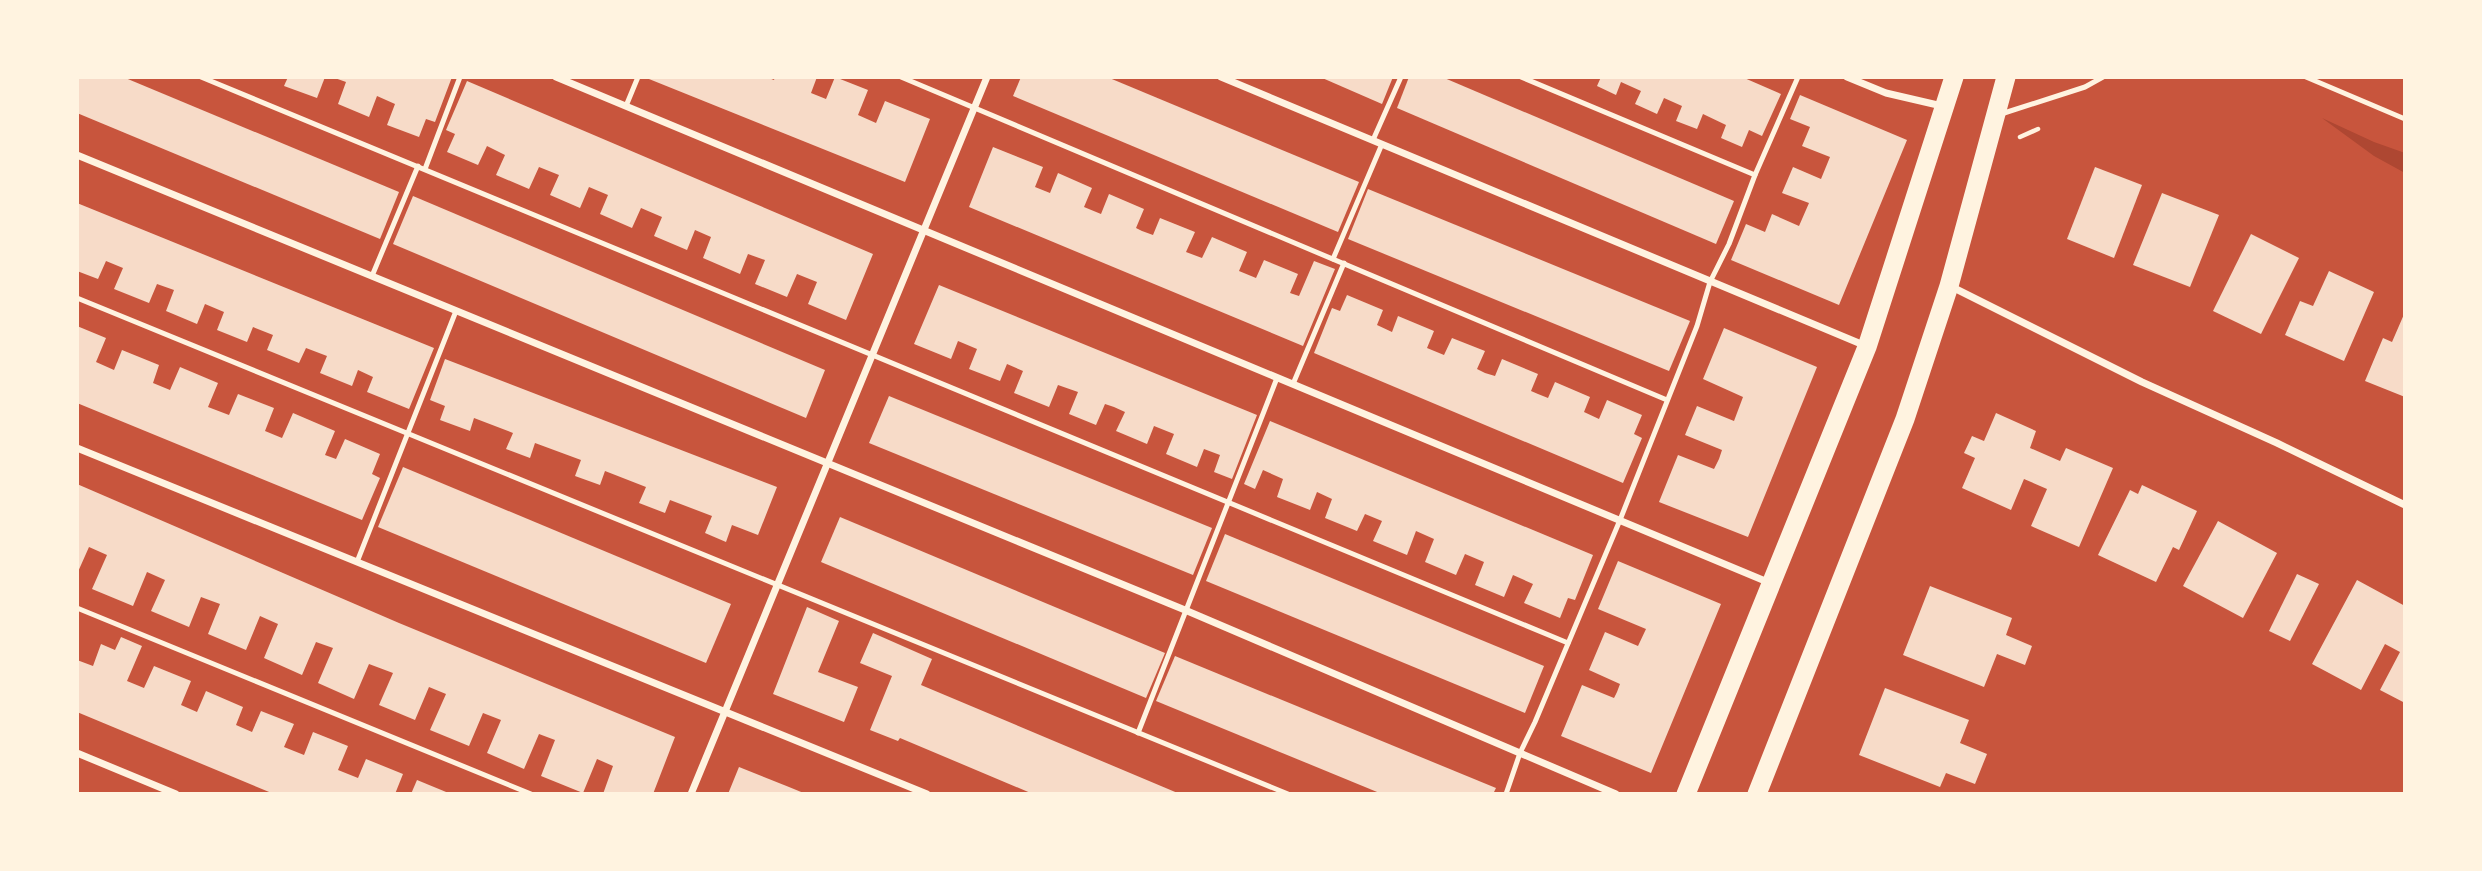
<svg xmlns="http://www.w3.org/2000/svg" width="2482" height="871" font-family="Manrope,sans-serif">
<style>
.green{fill:#ae4732}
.building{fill:#f7dbc8}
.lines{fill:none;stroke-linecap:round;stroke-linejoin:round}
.path{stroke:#fff3e0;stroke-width:4.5}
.service{stroke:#fff3e0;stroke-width:5}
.minor{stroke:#fff3e0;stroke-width:7}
.trunk{stroke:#fff3e0;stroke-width:19}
</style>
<rect width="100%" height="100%" fill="#c8553d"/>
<path class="green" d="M2322,118L2374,142L2405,153V173L2374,156Z"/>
<g class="building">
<path d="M77,77H123L399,192L380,239L77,113Z"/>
<path d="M288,77H325L317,98L284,86Z"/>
<path d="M332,77H452L435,122L426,119L419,137L387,125L395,104L377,96L369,117L338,104L346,82Z"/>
<path d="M644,77H766L774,80L775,77H817L811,93L826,99L835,77L868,90L858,115L876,123L885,101L930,119L905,182Z"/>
<path d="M1021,77H1107L1359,182L1338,232L1013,96Z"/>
<path d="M1320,77H1393L1382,104Z"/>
<path d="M1409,77H1442L1734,201L1716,244L1397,108Z"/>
<path d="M1601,77H1742L1781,94L1762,136L1749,130L1742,147L1721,138L1726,125L1703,114L1697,129L1676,121L1682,106L1664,98L1657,114L1635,104L1641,91L1621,82L1616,95L1597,86Z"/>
<path d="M467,81L873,254L846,320L808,304L817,282L797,274L787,297L755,284L765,260L748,254L740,274L703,258L711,237L695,230L687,250L654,236L662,217L641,208L632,228L600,214L608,195L589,187L580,208L550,195L559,175L539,167L529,189L496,175L505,155L487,146L478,165L447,152L455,134L446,130Z"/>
<path d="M1800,95L1907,140L1839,305L1731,260L1746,224L1765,232L1772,214L1799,226L1809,203L1782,193L1793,167L1821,179L1830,157L1802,146L1810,127L1790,119Z"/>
<path d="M993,147L1043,167L1035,187L1050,193L1058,173L1092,188L1084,207L1101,214L1109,194L1144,209L1136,228L1142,231L1153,235L1160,218L1195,232L1186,252L1202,258L1212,237L1247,252L1239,271L1256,278L1264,260L1298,274L1290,293L1299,296L1314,261L1335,269L1303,346L969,207Z"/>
<path d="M2095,167L2142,185L2114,258L2067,239Z"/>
<path d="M1368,189L1690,321L1669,371L1348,239Z"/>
<path d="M2162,193L2219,215L2190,287L2133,265Z"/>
<path d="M413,196L825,370L806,418L393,244Z"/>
<path d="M77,203L434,348L409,409L367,392L373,377L358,370L352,386L320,373L327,356L306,348L299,363L267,350L273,335L253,327L247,342L217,330L224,312L205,304L197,324L166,311L174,290L157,284L149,303L114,289L123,268L106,261L98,279L77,271Z"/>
<path d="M2251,234L2299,258L2261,334L2213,311Z"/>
<path d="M2329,271L2374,292L2344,361L2285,335L2300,301L2313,306Z"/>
<path d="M939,285L1257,415L1232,479L1214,472L1220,455L1204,449L1197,467L1166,454L1174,434L1154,426L1147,444L1116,431L1125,412L1114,407L1105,404L1096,425L1069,414L1078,392L1058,385L1049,407L1014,393L1023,371L1007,364L1000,381L969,369L977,349L958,341L951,359L914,344Z"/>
<path d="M1347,295L1383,310L1377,325L1392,332L1398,316L1434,331L1427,348L1444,355L1452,338L1485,351L1477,369L1485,373L1495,376L1502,359L1538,374L1531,391L1538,394L1548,398L1555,382L1590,397L1584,412L1599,419L1607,400L1642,415L1634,434L1642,438L1623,483L1314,353L1332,308L1340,311Z"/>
<path d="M2405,312V397L2365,381L2383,338L2392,342Z"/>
<path d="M77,326L106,338L96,362L114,370L122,350L159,365L153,383L170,390L180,367L218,383L208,407L229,415L238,394L274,408L265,431L282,438L293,413L335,431L325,455L336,459L345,439L380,454L372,474L380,478L362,520L77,403Z"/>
<path d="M1724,328L1817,367L1748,537L1659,502L1678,455L1714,469L1719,459L1722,450L1685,435L1697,406L1734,421L1743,397L1703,379Z"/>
<path d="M445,359L777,487L758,535L732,525L726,542L705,533L712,516L670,500L665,513L639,503L646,487L605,471L600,485L575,476L581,460L535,443L530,458L506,449L513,433L474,418L470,431L440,420L445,406L430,400Z"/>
<path d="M889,396L1212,528L1193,575L869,443Z"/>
<path d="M1996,413L2036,431L2030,448L2060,461L2066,448L2113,468L2079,547L2031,526L2047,489L2024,479L2011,510L1962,488L1975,458L1964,453L1972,436L1984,441Z"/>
<path d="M1270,421L1593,555L1575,600L1568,598L1560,618L1524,603L1533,584L1513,575L1504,597L1475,585L1484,562L1465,554L1456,575L1425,562L1434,539L1416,531L1407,555L1373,541L1382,521L1365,514L1357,531L1325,518L1332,499L1317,492L1310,510L1277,497L1283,479L1263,470L1255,489L1244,484Z"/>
<path d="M403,467L731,604L706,663L378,527Z"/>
<path d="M77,484L399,623L675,737L653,794H603L613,766L597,759L583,793L541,776L555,740L539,734L524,769L487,753L501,720L483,713L469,746L430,730L446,694L429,687L415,720L379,705L393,673L369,664L354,699L318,683L333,648L316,642L302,675L264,658L278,624L260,616L246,650L208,634L220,604L201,597L189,627L151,611L165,580L147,572L133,606L92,589L107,555L89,547L77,574Z"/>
<path d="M2142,485L2197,511L2179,550L2173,547L2156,582L2098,555L2130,490L2138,494Z"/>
<path d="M840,517L1165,653L1146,698L821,562Z"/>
<path d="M2218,521L2277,553L2243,618L2183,586Z"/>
<path d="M1225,534L1544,666L1525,713L1206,581Z"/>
<path d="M1618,561L1721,604L1651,773L1561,736L1582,685L1614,698L1617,692L1620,684L1589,670L1605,632L1638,646L1646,629L1598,609Z"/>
<path d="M2297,574L2319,584L2290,641L2269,631Z"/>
<path d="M2357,580L2405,606V703L2380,690L2400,652L2385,644L2361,690L2312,664Z"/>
<path d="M1930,586L2012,618L2006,635L2032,646L2025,665L1997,654L1984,687L1903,655Z"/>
<path d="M807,607L839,621L818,672L858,687L844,722L773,694Z"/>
<path d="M873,633L932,659L921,685L1180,794H1033L900,738L898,741L870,730L892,676L860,663Z"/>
<path d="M121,637L142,646L127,681L144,688L154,666L191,681L181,705L197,712L206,691L243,707L236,725L252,732L261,711L294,724L284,747L304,755L313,732L348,746L338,770L358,778L366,759L403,774L395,794H274L77,712V660L93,666L101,644L115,650Z"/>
<path d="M1175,656L1496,788L1493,794H1382L1156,701Z"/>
<path d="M1885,688L1969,720L1960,743L1987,754L1975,784L1946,773L1940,787L1859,755Z"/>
<path d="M739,767L789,787L806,794H728Z"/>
<path d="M417,780L451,794H411Z"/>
</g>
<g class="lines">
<path class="path" d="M2020,137L2038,129"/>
<g class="service">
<path d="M201,77L1568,643"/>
<path d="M901,77L1667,400"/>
<path d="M1521,77L1755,175"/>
<path d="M2306,77L2405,119"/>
<path d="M626,106L638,77"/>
<path d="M2001,114L2085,87L2103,77"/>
<path d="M1373,140L1401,77"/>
<path d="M425,169L460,77"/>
<path d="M1333,259L1382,144"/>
<path d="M372,276L418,166"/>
<path d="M77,298L1288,794"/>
<path d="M1293,384L1344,263"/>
<path d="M357,562L456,311"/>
<path d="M77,608L531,794"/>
<path d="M1138,733L1277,378"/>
<path d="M1506,794L1520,753L1535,722L1620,520L1697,326L1710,282L1729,244L1755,175L1798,77"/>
</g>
<g class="minor">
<path d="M556,77L1770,583"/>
<path d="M1221,77L1866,346"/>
<path d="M1847,77L1886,93L1942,106"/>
<path d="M77,155L1185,610L1616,794"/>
<path d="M1950,286L2142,382L2277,443L2405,505"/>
<path d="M77,448L927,794"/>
<path d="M77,753L176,794"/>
<path d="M691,794L987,77"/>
</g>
<g class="trunk">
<path d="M1686,794L1867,347L1954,77"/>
<path d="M1757,794L1905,419L1949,286L2006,77"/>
</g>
</g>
<rect width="2482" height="871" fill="none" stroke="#fff3e0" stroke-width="158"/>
</svg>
